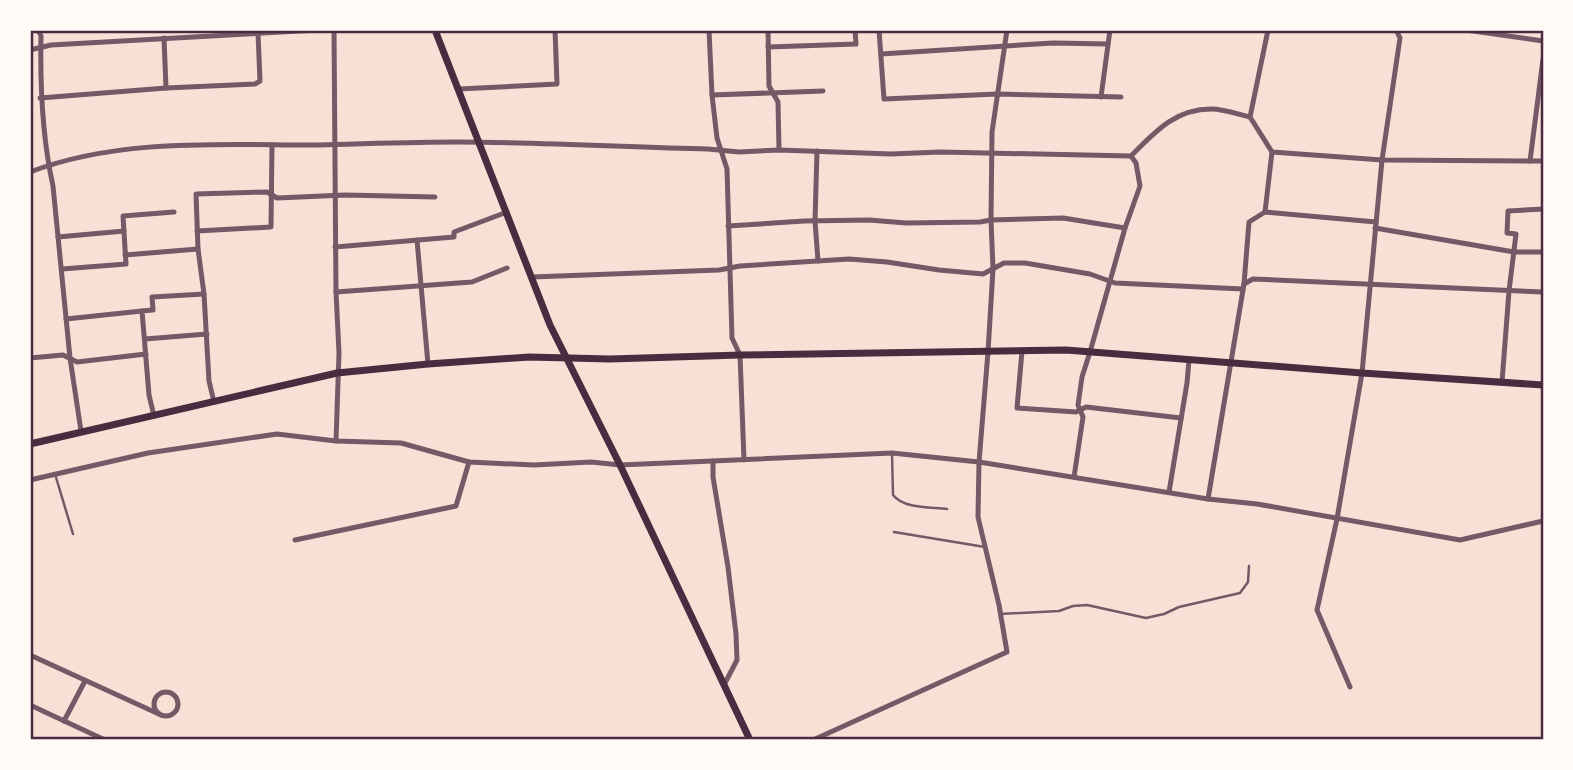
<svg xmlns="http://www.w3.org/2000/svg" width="1573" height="770" font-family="'Varela Round',sans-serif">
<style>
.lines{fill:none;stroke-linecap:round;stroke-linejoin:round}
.service{stroke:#755966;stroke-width:2.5}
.minor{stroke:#755966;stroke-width:5}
.secondary{stroke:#4a2c40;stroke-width:7}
.neatline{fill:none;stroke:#4a2c40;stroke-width:2.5}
</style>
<rect width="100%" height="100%" fill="#f7e1d7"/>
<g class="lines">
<g class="service">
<path d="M892,453L893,495C904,509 930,507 947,509"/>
<path d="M55,474L73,534"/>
<path d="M894,532L985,547"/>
<path d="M1000,614L1059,611L1073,606L1087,605L1146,618L1164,614L1179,607L1240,593L1248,582L1249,566"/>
</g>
<g class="minor">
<path d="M38,30L41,36C40,86 42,137 53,186L70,358L81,431"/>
<path d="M334,30L336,292L339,353L336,441"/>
<path d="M709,30L712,95L717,138L727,169L732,338L740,355L744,460"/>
<path d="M768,30L769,86L778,102L779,150"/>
<path d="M879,30L884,99L997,94L1121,97"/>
<path d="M1466,30L1543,41"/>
<path d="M164,38L166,88"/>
<path d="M768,47L856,44L855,30"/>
<path d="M30,50L51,45L318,30"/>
<path d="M881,54L1053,43L1108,44"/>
<path d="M459,89L557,84L555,30"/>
<path d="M712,95L823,91"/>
<path d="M1101,97L1110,30"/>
<path d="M40,98L166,88L255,84L260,81L258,33"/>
<path d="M1250,117L1268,30"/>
<path d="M817,151L815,221L818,261"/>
<path d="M1530,161L1543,59"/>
<path d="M30,172C119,138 220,145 314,145C362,144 410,142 458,142C541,142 625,147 708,149L739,152L779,150L891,154L940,152L1131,156C1155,132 1175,109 1211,109C1223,109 1238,114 1250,117L1272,152L1382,160L1543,161"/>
<path d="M1265,212L1272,152"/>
<path d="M728,226L804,221L869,220L906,223L980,222L991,220L1063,218L1125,228"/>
<path d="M1375,228L1514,252H1543"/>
<path d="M197,231L271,227L272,145"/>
<path d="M58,237L124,231"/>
<path d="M417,240L428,364"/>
<path d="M335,247L454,237V232L507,212"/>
<path d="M125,255L198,249"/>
<path d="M62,269L126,264L123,216L174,212"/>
<path d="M532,277L719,270L740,266L849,259L887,262L939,270L983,274L1004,263H1025L1090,274L1115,283L1243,289"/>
<path d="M1244,284L1253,279L1543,292"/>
<path d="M336,292L472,282L507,268"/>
<path d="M66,319L142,311"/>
<path d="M145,339L207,334"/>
<path d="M1022,351L1017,408L1076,412L1086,407L1181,418"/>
<path d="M30,358L63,355L77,362L146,354"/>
<path d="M1502,382L1509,291L1516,234L1507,233L1508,211L1543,209"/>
<path d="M214,402L209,381L204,294L198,249L196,194L267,192L277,198L345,195L435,197"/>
<path d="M154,416L149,395L142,311L153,310L152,297L204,294"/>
<path d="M713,461V477L728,567L736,634L737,660L724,685"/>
<path d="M1074,477L1083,417L1078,405L1082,377L1090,352L1125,228L1140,186L1136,163L1131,156"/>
<path d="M30,480L148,453L277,434L336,441L401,443L469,462L534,465L591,462L620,465L892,453L979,462L1208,499L1257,504L1460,540L1543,521"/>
<path d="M1169,492L1187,383L1189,360"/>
<path d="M1208,499L1244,284L1249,222L1265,212L1376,222"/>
<path d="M295,540L456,506L469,462"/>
<path d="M30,655L161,715"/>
<path d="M1350,687L1317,610L1337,519L1362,373L1382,160L1400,38L1396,30"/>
<circle cx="166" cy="704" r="12"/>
<path d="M30,705L105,740"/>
<path d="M64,721L85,681"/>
<path d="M813,740L1007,652L999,605L978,517L979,462L988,352L993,269L991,220L992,132L1007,30"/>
</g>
<g class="secondary">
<path d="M435,30L550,325L620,465L750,740"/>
<path d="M30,444L337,373L428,364L529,357L610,359L740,355L1066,350L1362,373L1543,385"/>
</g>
</g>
<rect width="1573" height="770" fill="none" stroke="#fffaf5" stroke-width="63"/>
<rect x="32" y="32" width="1510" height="706" class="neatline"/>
</svg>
